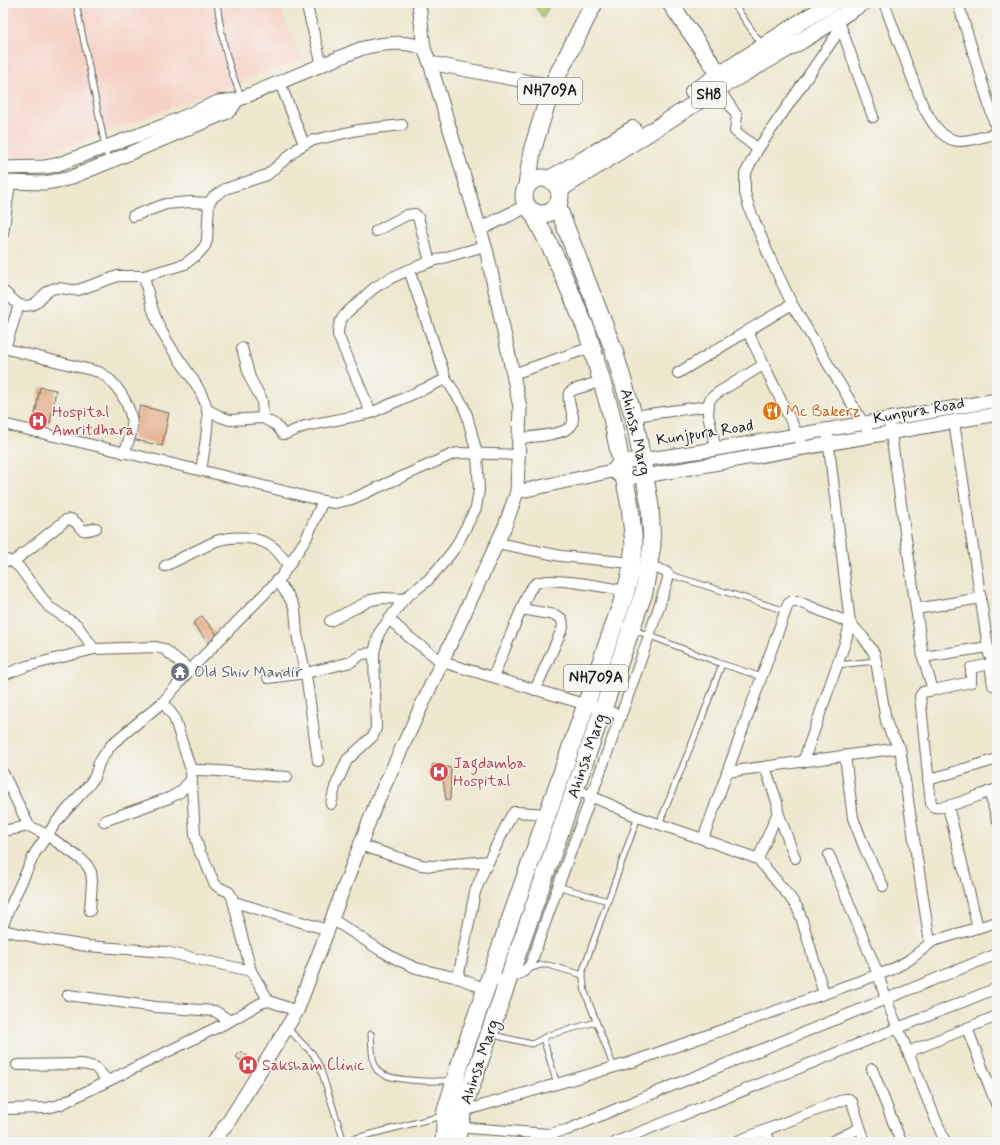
<svg xmlns="http://www.w3.org/2000/svg" width="1000" height="1145" font-family="Mynerve,sans-serif">
<style>
.built{fill:#f6d1c5}
.park{fill:url(#park-dots);stroke:#647246}
.building{fill:#e4ad88}
.lines{fill:none;stroke-linecap:round;stroke-linejoin:round}
.service-casing{stroke:#65635a;stroke-width:7}
.minor-casing{stroke:#65635a;stroke-width:12}
.tertiary-casing{stroke:#65635a;stroke-width:15}
.primary-casing{stroke:#65635a;stroke-width:18}
.trunk-casing{stroke:#65635a;stroke-width:19}
.service{stroke:#fff;stroke-width:5}
.minor{stroke:#fff;stroke-width:10}
.tertiary{stroke:#fff;stroke-width:13}
.primary{stroke:#fff;stroke-width:16}
.trunk{stroke:#fff;stroke-width:17}
.labels{text-anchor:middle;dominant-baseline:central;stroke-width:3;stroke-linejoin:round;paint-order:stroke}
.shield{fill:#f6f6f2;stroke:#5d5d5c;stroke-width:1}
.shield-label{font-size:15px;font-weight:bold;fill:#1c1c1c}
.food-label{font-size:16px;fill:#c56008;stroke:#f6f6f2;text-anchor:start}
.street-label{font-size:16px;fill:#1c1c1c;stroke:#f6f6f2}
.health-label{font-size:16px;fill:#be3a42;stroke:#f6f6f2;text-anchor:start}
.worship-label{font-size:16px;fill:#5b616d;stroke:#f6f6f2;text-anchor:start}
</style>
<defs>
<pattern id="park-dots" width="8" height="8" patternUnits="userSpaceOnUse"><rect width="8" height="8" fill="#abc86f"/><path d="M2 2h.1M6 6h.1" fill="none" stroke="#93ab60" stroke-width="1.8" stroke-linecap="round"/></pattern>
</defs>
<rect width="100%" height="100%" fill="#f6f6f2"/>
<filter id="ink" filterUnits="userSpaceOnUse"><feTurbulence type="fractalNoise" baseFrequency=".025" numOctaves="2"/><feDisplacementMap in="SourceGraphic" scale="8" xChannelSelector="R" yChannelSelector="G"/><feConvolveMatrix kernelMatrix="1 2 1 2 8 2 1 2 1" color-interpolation-filters="sRGB"/></filter>
<filter id="wash" filterUnits="userSpaceOnUse"><feTurbulence type="fractalNoise" baseFrequency=".012" numOctaves="4" result="noise"/><feDisplacementMap in="SourceGraphic" scale="16" xChannelSelector="R" yChannelSelector="G"/><feGaussianBlur stdDeviation="0.9" result="paint"/><feColorMatrix in="noise" values="0 0 0 0 0 0 0 0 0 0 0 0 0 0 0 0 0 1.4 0 .05"/><feComposite in="paint" operator="in"/></filter>
<g filter="url(#wash)">
<rect width="100%" height="100%" fill="#ede7cd"/>
<path class="built" d="M3,3H278L302,59L109,131L35,156H3Z"/>
<path class="park" d="M533,3H550L543,19Z"/>
<g id="blocks">
<g class="building">
<path d="M40,387L56,390L50,423L34,420Z"/>
<path d="M140,406L169,413L162,446L132,439Z"/>
<path d="M202,616L218,636L208,643L193,623Z"/>
<path d="M433,764L451,768L450,800H446L443,780L430,772Z"/>
<path d="M241,1051L251,1059L247,1065L236,1057Z"/>
</g>
</g>
</g>
<g filter="url(#ink)">
<use href="#blocks" fill-opacity="0" stroke="#65635a" stroke-width="1"/>
<g class="lines">
<g class="service-casing">
<g id="service">
<path d="M76,3L108,161"/>
<path d="M217,3C222,39 227,65 242,98"/>
<path d="M733,3L762,45"/>
<path d="M668,574L786,611"/>
<path d="M617,623L722,664L762,677"/>
<path d="M837,665L876,661"/>
<path d="M659,824L699,726L722,664"/>
<path d="M557,886L608,901"/>
<path d="M529,969L541,965H548L583,975"/>
<path d="M287,1028L313,1054L320,1067L344,1142"/>
<path d="M371,1034C372,1044 371,1061 377,1070C387,1082 437,1082 452,1080"/>
<path d="M493,1035L532,1044L549,1035L596,1022"/>
<path d="M543,1038L557,1084"/>
<path d="M614,1068L585,992L583,979V970L638,817"/>
<path d="M344,1141L442,1116"/>
</g>
</g>
<g class="minor-casing">
<g id="minor">
<path d="M306,3L322,65"/>
<path d="M884,3L922,104C929,118 941,141 960,141C973,141 985,136 997,133"/>
<path d="M958,3L997,131"/>
<path d="M840,24L873,117"/>
<path d="M841,28L758,149L745,174V193L750,210L770,258L792,304L867,429"/>
<path d="M280,83L304,144"/>
<path d="M719,89L737,116L735,131L758,149"/>
<path d="M133,216L166,204L190,202L209,203"/>
<path d="M376,231L407,215L415,214L418,217L430,262"/>
<path d="M3,234L10,182"/>
<path d="M144,276C149,298 154,319 166,339C177,360 203,387 207,410C210,423 203,456 201,471"/>
<path d="M3,291L19,305L5,348"/>
<path d="M19,305C40,309 38,295 52,289C59,286 70,291 78,290L118,276H144L185,264L198,254L205,246L207,240L209,203L213,197L225,189L267,175L298,148L310,141L358,130L402,125"/>
<path d="M748,332L804,448"/>
<path d="M3,348L99,372C116,381 132,406 132,426C132,435 127,444 124,453"/>
<path d="M242,348L250,378L262,400L263,418"/>
<path d="M678,373L792,304"/>
<path d="M513,374L592,347"/>
<path d="M208,410L221,417L230,420L263,418L276,425L283,434H286L305,426L371,413L446,379"/>
<path d="M371,413L338,335C338,318 346,313 358,303C363,298 368,293 374,288C407,266 447,257 485,246"/>
<path d="M634,416L708,406"/>
<path d="M954,422L989,654L992,658L997,659"/>
<path d="M3,424L220,475L323,501L335,503L352,499L453,454L460,453L519,455"/>
<path d="M890,427L923,657L933,690L923,692L920,696L931,804L934,807C947,810 983,793 997,789"/>
<path d="M519,438C530,437 564,435 571,426C573,424 573,420 573,417C572,409 567,402 569,393L573,390L602,381"/>
<path d="M716,449L708,415L709,402L711,398L719,392L763,365"/>
<path d="M497,543L561,556L632,563"/>
<path d="M3,559L13,562L19,567L49,607L77,625L94,649"/>
<path d="M13,562L66,520L70,519C84,524 75,535 96,528"/>
<path d="M165,566L216,541C234,535 259,536 274,548C279,553 284,560 289,565"/>
<path d="M277,580L289,597L295,609L297,634L307,681L318,761"/>
<path d="M522,609L555,615L562,619L563,627L535,690"/>
<path d="M916,609L981,598"/>
<path d="M389,619L409,637L442,662L621,715"/>
<path d="M330,621L371,600L383,598L404,599"/>
<path d="M923,657L988,647"/>
<path d="M992,658L990,664L993,685H997"/>
<path d="M3,675L27,666L94,649L156,647L164,649L190,670"/>
<path d="M493,677L529,591C531,589 533,586 535,584C546,575 610,588 626,591"/>
<path d="M268,678L306,673L351,662L362,654L374,653"/>
<path d="M933,690L971,682V668L990,664"/>
<path d="M163,702L174,717L191,770L195,835L200,853L204,859L214,883L218,887L229,892L232,897L251,971L269,1001"/>
<path d="M845,756L853,818L865,849L883,886"/>
<path d="M803,762L846,640L850,623L827,430"/>
<path d="M191,770C224,769 255,776 287,777"/>
<path d="M727,772L900,748"/>
<path d="M3,773L29,826L47,835L81,859L87,865L91,872L92,881L90,911"/>
<path d="M928,780L997,759"/>
<path d="M575,789L638,817L703,839L788,604L792,601H797L850,623L863,637L874,653L876,661L886,721L890,732L900,748L930,943"/>
<path d="M989,791L997,819"/>
<path d="M331,804L335,787L347,760L373,736L376,728L374,653L379,633L404,599L428,580L444,562L455,548L476,508L479,490L477,454L467,415L463,405L446,379L409,270"/>
<path d="M948,806L978,928"/>
<path d="M778,812L795,858"/>
<path d="M104,821L169,798L180,792L192,779"/>
<path d="M3,831L29,826"/>
<path d="M703,839L758,859L789,896L797,907L802,920L824,994"/>
<path d="M360,845L421,865L432,866L489,861"/>
<path d="M829,855L878,974L886,999L945,1142"/>
<path d="M758,859L778,812L777,802L765,767"/>
<path d="M234,902L328,930"/>
<path d="M332,919L380,950L398,960L416,968L458,978L486,989"/>
<path d="M3,925L9,909L35,853L57,821L89,785L95,776L99,763L106,752L113,743L163,702L190,670L281,577L306,539L323,501"/>
<path d="M3,930L38,938L87,946L166,952L251,971"/>
<path d="M458,978L475,892L484,870L511,816L514,812H517L548,814"/>
<path d="M489,981C504,978 526,977 532,961C575,833 627,708 668,579V574L666,572L649,565"/>
<path d="M68,995L156,1007L215,1011L230,1021"/>
<path d="M967,1028L997,1106"/>
<path d="M908,1052L997,1016"/>
<path d="M17,1065L83,1064L95,1067L108,1081"/>
<path d="M872,1069L901,1142"/>
<path d="M3,1109L47,1108L59,1105L230,1021L261,1003L269,1001L297,1011"/>
<path d="M460,1112L632,1062L891,970L909,960L933,941L997,922"/>
<path d="M455,1127L548,1134L567,1130L642,1098L997,954"/>
<path d="M765,1131L770,1142"/>
<path d="M616,1142L997,988"/>
<path d="M735,1142L845,1099H849L852,1102L865,1142"/>
<path d="M831,1142L860,1128"/>
</g>
</g>
<g class="tertiary-casing">
<g id="tertiary">
<path d="M430,63L552,86L560,89"/>
<path d="M3,168L45,167L56,165L163,126L218,102L237,100L360,49C377,44 408,39 424,49"/>
<path d="M3,182L45,183L67,179L109,162L225,113L231,109L237,100"/>
<path d="M480,229L527,206"/>
<path d="M612,471L621,461L642,460L716,449L997,400"/>
<path d="M617,474L624,478L645,476L997,414"/>
<path d="M517,492L612,471"/>
<path d="M213,1142L229,1121L297,1011L375,806L505,526L517,492L520,407L487,253L430,63L424,49L419,3"/>
</g>
</g>
<g class="primary-casing">
<g id="primary">
<path d="M670,3L720,75"/>
<path d="M693,92L799,23L832,3"/>
<path d="M549,179L586,158L633,129"/>
<path d="M559,190L727,83L801,41L862,3"/>
</g>
</g>
<g class="trunk-casing">
<g id="trunk">
<circle cx="542" cy="196" r="18"/>
<path d="M527,186L532,151L552,86L594,3"/>
<path d="M444,1142L446,1110L464,1051L626,591L631,571L634,544L630,506L611,413L587,331L555,256L532,211"/>
<path d="M456,1142L464,1106L644,592L652,545L650,506L635,421L613,348L557,205"/>
</g>
</g>
<use href="#service" class="service"/>
<use href="#minor" class="minor"/>
<use href="#tertiary" class="tertiary"/>
<use href="#primary" class="primary"/>
<use href="#trunk" class="trunk"/>
</g>
</g>
<defs>
<g id="restaurant-disc" transform="scale(1)"><circle r="9.5" fill="#e8710a" stroke="#f6f6f2"/><path d="M-5-6h1v4h1v-4h1v4h1v-4h1v5L-1.5 .5V6h-2V.5L-5-1ZM5-6V6H3V1.5H1.5Q1.5-4 5-6Z" fill="#fff"/></g>
<g id="hospital-disc" transform="scale(1)"><circle r="9.5" fill="#e0444e" stroke="#f6f6f2"/><path d="M-5-5h3v3.5h4V-5h3V5h-3V1.5h-4V5h-3Z" fill="#fff"/></g>
<g id="temple-disc" transform="scale(1)"><circle r="9.5" fill="#6b7280" stroke="#f6f6f2"/><path d="M0-6L5-2H3V0L6.5 2.5H4V6H1.5V3h-3V6H-4V2.5H-6.5L-3 0V-2H-5Z" fill="#fff"/></g>
</defs>
<g fill-rule="evenodd">
<use href="#restaurant-disc" x="772" y="411"/>
<use href="#hospital-disc" x="38" y="421"/>
<use href="#temple-disc" x="180" y="672"/>
<use href="#hospital-disc" x="439" y="772"/>
<use href="#hospital-disc" x="248" y="1065"/>
</g>
<g class="labels">
<g class="shield">
<rect x="518" y="78" width="64" height="26" rx="3"/>
<rect x="692" y="82" width="34" height="26" rx="3"/>
<rect x="564" y="665" width="64" height="26" rx="3"/>
</g>
<g class="shield-label">
<text x="550" y="91">NH709A</text>
<text x="709" y="95">SH8</text>
<text x="596" y="678">NH709A</text>
</g>
<g class="food-label">
<text x="786" y="411">Mc Bakerz</text>
</g>
<g class="street-label">
<text transform="translate(919 411) rotate(-10)">Kunpura Road</text>
<text transform="translate(635 432) rotate(77)">Ahinsa Marg</text>
<text transform="translate(705 433) rotate(-9)">Kunjpura Road</text>
<text transform="translate(587 756) rotate(-71)">Ahinsa Marg</text>
<text transform="translate(480 1062) rotate(-71)">Ahinsa Marg</text>
</g>
<g class="health-label">
<text x="52" y="412">Hospital<tspan x="52" dy="18">Amritdhara</tspan></text>
<text x="453" y="763">Jagdamba<tspan x="453" dy="18">Hospital</tspan></text>
<text x="262" y="1065">Saksham Clinic</text>
</g>
<g class="worship-label">
<text x="194" y="672">Old Shiv Mandir</text>
</g>
</g>
<rect width="1000" height="1145" fill="none" stroke="#f6f6f2" stroke-width="16"/>
</svg>
